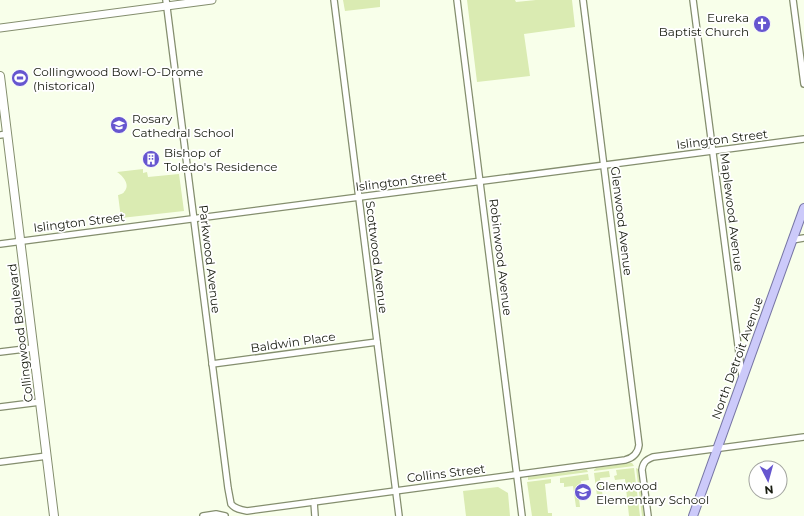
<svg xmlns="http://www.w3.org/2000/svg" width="804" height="516" font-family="Montserrat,sans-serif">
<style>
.green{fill:#daebb2}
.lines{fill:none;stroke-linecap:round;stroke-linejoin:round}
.minor-casing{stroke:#848e6e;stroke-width:8}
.tertiary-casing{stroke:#848e6e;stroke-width:9}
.secondary-casing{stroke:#848e6e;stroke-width:10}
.primary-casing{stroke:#7776a5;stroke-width:10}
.minor{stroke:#fff;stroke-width:5.5}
.tertiary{stroke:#fff;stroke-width:7}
.secondary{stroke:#fff;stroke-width:8}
.primary{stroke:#cccafa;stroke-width:8}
.labels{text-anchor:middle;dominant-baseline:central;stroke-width:3.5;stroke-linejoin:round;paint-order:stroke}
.poi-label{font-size:12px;fill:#171b0f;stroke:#fff;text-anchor:start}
.street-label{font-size:12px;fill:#171b0f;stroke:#fff}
</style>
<rect width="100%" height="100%" fill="#f8ffea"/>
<g class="green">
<path d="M343,0H380V7L345,11Z"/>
<path d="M467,0H515L516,2L536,0H572L575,27L524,34L530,76L477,82Z"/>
<path d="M143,169V173L147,172L148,177L179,174L184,211L121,218L118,195C119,195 124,193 124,192C131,185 123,176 117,172Z"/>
<path d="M630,463H632L634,466L594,471V470L596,468Z"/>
<path d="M634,468L640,516H629L625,479L615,480L614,476L617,475L616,470Z"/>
<path d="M636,468L638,469L644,516H642Z"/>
<path d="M584,470H587L588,472L528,480V477Z"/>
<path d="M609,471L610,477L600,478L604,504L599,505V503H598L594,473Z"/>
<path d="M588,474L589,480L581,481L582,489L576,490L577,498H579L580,507H576L573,486L564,487V483H560V478Z"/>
<path d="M551,479V483L545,484L548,513H552V516H532L527,482Z"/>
<path d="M498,487L508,493L510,516H466L463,491Z"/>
</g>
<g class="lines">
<g class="minor-casing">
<g id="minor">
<path d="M166,0L228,488L231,504C235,509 241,510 247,511L625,460C633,458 638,453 639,445L583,0"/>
<path d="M334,0L399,516"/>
<path d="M457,0L522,516"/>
<path d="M693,0L742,376"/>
<path d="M793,0L804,84"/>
<path d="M0,135L7,134"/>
<path d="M792,240L804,238"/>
<path d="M0,244L804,139"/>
<path d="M0,352L33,348"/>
<path d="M212,364L377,342"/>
<path d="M0,407L40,402"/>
<path d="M0,462L47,456"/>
<path d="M314,502L315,516"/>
<path d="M203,516L216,514L225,516"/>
<path d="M648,516L642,470C643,462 646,460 653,457L804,437"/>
</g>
</g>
<g class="tertiary-casing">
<path id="tertiary" d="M0,28L212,0"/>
</g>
<g class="secondary-casing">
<path id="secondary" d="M0,76L54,516"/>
</g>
<g class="primary-casing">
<path id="primary" d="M693,516L804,208"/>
</g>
<use href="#minor" class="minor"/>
<use href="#tertiary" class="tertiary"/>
<use href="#secondary" class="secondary"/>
<use href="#primary" class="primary"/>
</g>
<defs>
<g id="church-disc" transform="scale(0.9)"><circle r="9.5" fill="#6656cf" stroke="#fff"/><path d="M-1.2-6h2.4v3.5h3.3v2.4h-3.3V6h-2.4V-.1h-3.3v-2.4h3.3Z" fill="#fff"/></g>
<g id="stadium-disc" transform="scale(0.9)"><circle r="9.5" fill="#6656cf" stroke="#fff"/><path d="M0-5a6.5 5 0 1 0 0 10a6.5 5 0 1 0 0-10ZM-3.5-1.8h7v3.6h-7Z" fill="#fff"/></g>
<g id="school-disc" transform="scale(0.9)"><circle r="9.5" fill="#6656cf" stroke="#fff"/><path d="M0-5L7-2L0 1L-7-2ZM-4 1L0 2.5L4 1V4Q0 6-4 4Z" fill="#fff"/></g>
<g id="building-disc" transform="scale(0.9)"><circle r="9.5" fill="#6656cf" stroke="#fff"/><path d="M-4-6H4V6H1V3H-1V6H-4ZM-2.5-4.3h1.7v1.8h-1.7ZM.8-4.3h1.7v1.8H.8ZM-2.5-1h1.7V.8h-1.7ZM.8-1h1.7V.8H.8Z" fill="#fff"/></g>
</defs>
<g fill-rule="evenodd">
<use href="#church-disc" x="762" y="24"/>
<use href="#stadium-disc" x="20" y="78"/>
<use href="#school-disc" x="119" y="125"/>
<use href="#building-disc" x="151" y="159"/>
<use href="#school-disc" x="583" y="492"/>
</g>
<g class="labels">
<g class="poi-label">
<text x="749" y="17" text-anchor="end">Eureka<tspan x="749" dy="14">Baptist Church</tspan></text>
<text x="33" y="71">Collingwood Bowl-O-Drome<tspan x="33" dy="14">(historical)</tspan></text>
<text x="132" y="118">Rosary<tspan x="132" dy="14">Cathedral School</tspan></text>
<text x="164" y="152">Bishop of<tspan x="164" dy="14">Toledo's Residence</tspan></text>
<text x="596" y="485">Glenwood<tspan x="596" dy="14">Elementary School</tspan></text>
</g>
<g class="street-label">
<text transform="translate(722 139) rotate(-7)">Islington Street</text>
<text transform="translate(401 181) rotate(-7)">Islington Street</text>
<text transform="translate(732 212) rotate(83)">Maplewood Avenue</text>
<text transform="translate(622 221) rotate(83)">Glenwood Avenue</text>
<text transform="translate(79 222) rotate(-7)">Islington Street</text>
<text transform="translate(377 257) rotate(83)">Scottwood Avenue</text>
<text transform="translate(501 257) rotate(83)">Robinwood Avenue</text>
<text transform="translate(210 259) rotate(83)">Parkwood Avenue</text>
<text transform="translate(20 333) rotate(-97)">Collingwood Boulevard</text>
<text transform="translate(293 342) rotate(-8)">Baldwin Place</text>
<text transform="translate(737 358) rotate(-70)">North Detroit Avenue</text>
<text transform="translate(446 473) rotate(-7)">Collins Street</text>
</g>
</g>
<g transform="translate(768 480) rotate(174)"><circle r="19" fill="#ffffff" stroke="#a2a49f"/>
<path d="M0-3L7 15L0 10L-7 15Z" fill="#6656cf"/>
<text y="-6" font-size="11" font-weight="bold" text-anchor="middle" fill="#171b0f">N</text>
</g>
</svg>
